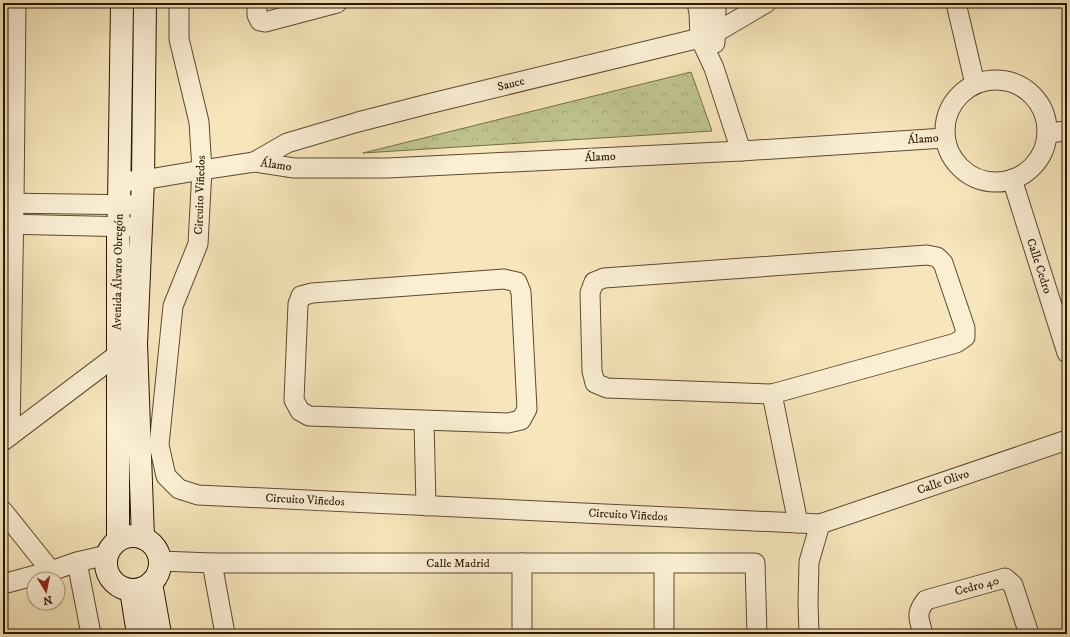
<svg xmlns="http://www.w3.org/2000/svg" width="1070" height="637" font-family="'IM FELL DW Pica',serif">
<style>
.park{fill:url(#park-crowns);stroke:#746d47}
.lines{fill:none;stroke-linecap:round;stroke-linejoin:round}
.street-casing{stroke:#5c4a2f;stroke-width:21}
.secondary-casing{stroke:#291600;stroke-width:24}
.street{stroke:#faeed3;stroke-width:19}
.secondary{stroke:#faeed3;stroke-width:22}
.labels{text-anchor:middle;dominant-baseline:central;stroke-width:3;stroke-linejoin:round;paint-order:stroke}
.street-label{font-size:12px;fill:#291600;stroke:#faeed3}
</style>
<defs>
<pattern id="park-crowns" width="20" height="18" patternUnits="userSpaceOnUse"><rect width="20" height="18" fill="#bfc48e"/><path d="M2 6a3 3 0 1 1 6 0M12 15a3 3 0 1 1 6 0" fill="none" stroke="#a4a879"/></pattern>
</defs>
<rect width="100%" height="100%" fill="#f7e5bb"/>
<filter id="stains"><feTurbulence type="fractalNoise" baseFrequency=".005" numOctaves="4"/><feColorMatrix values="0 0 0 0 .2 0 0 0 0 .09 0 0 0 0 .02 0 0 0 .5 -.17"/></filter>
<radialGradient id="worn" r=".72"><stop offset=".6" stop-color="#630" stop-opacity="0"/><stop offset="1" stop-color="#630" stop-opacity=".3"/></radialGradient>
<path class="park" d="M691,72L712,131L363,153Z"/>
<g class="lines">
<g class="street-casing">
<g id="street">
<path d="M179,3V39L199,122L202,170L198,244L173,306L159,445L166,476L179,489L198,495L820,524L1067,440"/>
<path d="M257,3V15L260,21L265,22L337,3"/>
<path d="M697,3L699,13L700,38L714,68L741,151"/>
<path d="M714,3L716,10L715,43"/>
<path d="M956,3L975,84"/>
<circle cx="996" cy="131" r="51"/>
<path d="M1047,133L1067,131"/>
<path d="M254,162L287,143L358,122L428,104L700,38L715,33L766,3"/>
<path d="M1012,179L1067,353"/>
<path d="M119,182L143,180L202,170L254,162L294,168H387L741,151L945,138"/>
<path d="M3,203L143,205"/>
<path d="M3,224L134,227"/>
<path d="M927,255L937,257L943,263L965,328V337L956,343L772,394L607,388L595,383L592,371L590,293L594,282L604,278Z"/>
<path d="M504,279L517,282L521,292L527,409L521,420L508,423L309,416L300,411L294,400L298,304L301,296L312,293Z"/>
<path d="M772,394L798,523"/>
<path d="M424,421L426,506"/>
<path d="M10,436L14,203L16,3"/>
<path d="M3,441L117,355L129,348"/>
<path d="M3,511L51,571"/>
<path d="M160,561L212,563H755L757,634"/>
<path d="M77,562L91,634"/>
<path d="M212,563L225,634"/>
<path d="M522,563V634"/>
<path d="M664,563V634"/>
<path d="M3,584L51,571L77,562L107,555"/>
<path d="M809,634L808,603L809,562L820,524"/>
<path d="M923,634C919,618 915,614 926,600L1005,578L1013,585L1029,634"/>
</g>
</g>
<g class="secondary-casing">
<g id="secondary">
<circle cx="133" cy="563" r="27"/>
<path d="M143,538L136,344L143,180L145,3"/>
<path d="M118,540V226L119,204L122,3"/>
<path d="M151,583L160,634"/>
<path d="M131,590L138,634"/>
</g>
</g>
<use href="#street" class="street"/>
<use href="#secondary" class="secondary"/>
</g>
<g class="labels">
<g class="street-label">
<text transform="translate(511 84) rotate(-14)">Sauce</text>
<text transform="translate(923 139) rotate(-4)">Álamo</text>
<text transform="translate(600 157) rotate(-3)">Álamo</text>
<text transform="translate(276 165) rotate(8)">Álamo</text>
<text transform="translate(200 195) rotate(-88)">Circuito Viñedos</text>
<text transform="translate(1039 266) rotate(72)">Calle Cedro</text>
<text transform="translate(118 272) rotate(-89)">Avenida Álvaro Obregón</text>
<text transform="translate(943 482) rotate(-19)">Calle Olivo</text>
<text transform="translate(305 500) rotate(3)">Circuito Viñedos</text>
<text transform="translate(628 515) rotate(3)">Circuito Viñedos</text>
<text x="458" y="563">Calle Madrid</text>
<text transform="translate(977 586) rotate(-15)">Cedro 40</text>
</g>
</g>
<rect width="1070" height="637" fill="none" stroke="#f7e5bb" stroke-width="16"/>
<rect x="4" y="4" width="1062" height="629" fill="none" stroke="#291600" stroke-width="2"/>
<rect x="8" y="8" width="1054" height="621" fill="none" stroke="#291600"/>
<g transform="translate(46 591) rotate(170)"><circle r="19" fill="#faeed3" stroke="#a6987f"/>
<path d="M0-3L7 15L0 10L-7 15Z" fill="#8f2418"/>
<text y="-6" font-size="11" font-weight="bold" text-anchor="middle" fill="#291600">N</text>
</g>
<rect width="100%" height="100%" filter="url(#stains)"/>
<rect width="100%" height="100%" fill="url(#worn)"/>
</svg>
